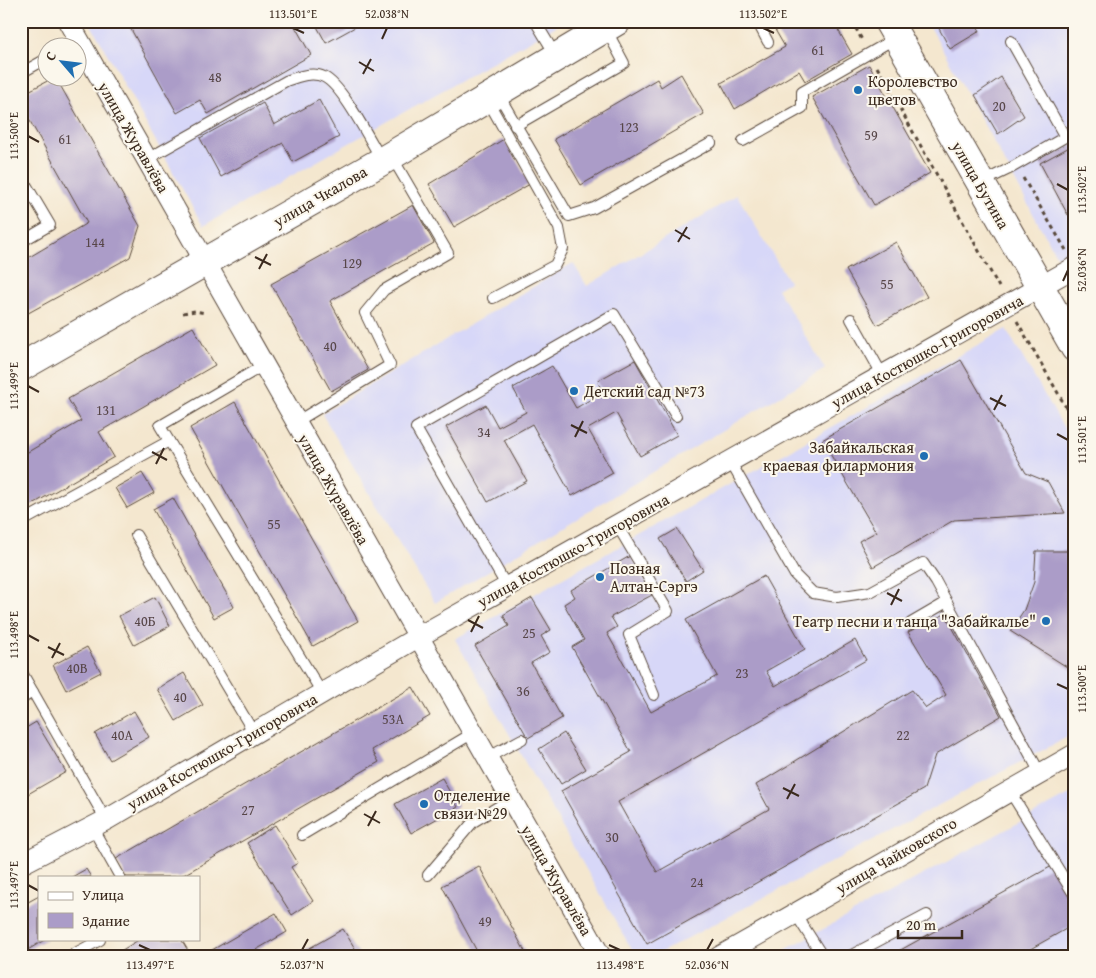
<svg xmlns="http://www.w3.org/2000/svg" width="1096" height="978" font-family="'Gentium Book Plus',serif">
<style>
.built{fill:#d7d7f8}
.building{fill:#ab9cc8}
.lines{fill:none;stroke-linecap:round;stroke-linejoin:round}
.service-casing{stroke:#574639;stroke-width:12}
.minor-casing{stroke:#574639;stroke-width:22}
.secondary-casing{stroke:#574639;stroke-width:30}
.path{stroke:#574639;stroke-width:3;stroke-dasharray:4 4;stroke-linecap:butt}
.service{stroke:#fff;stroke-width:10}
.minor{stroke:#fff;stroke-width:20}
.secondary{stroke:#fff;stroke-width:28}
.ticks{fill:none;stroke:#3b2a1e;stroke-width:2}
.poi-dot{fill:#1f6fb2;stroke:#fbf7ec;stroke-width:2}
.labels{text-anchor:middle;dominant-baseline:central;stroke-width:4;stroke-linejoin:round;paint-order:stroke}
.number-label{font-size:14px;fill:#574648}
.poi-label{font-size:16px;fill:#3b2a1e;stroke:#fbf7ec;text-anchor:start}
.street-label{font-size:16px;fill:#3b2a1e;stroke:#fbf7ec}
.neatline{fill:none;stroke:#3b2a1e;stroke-width:2}
.ticks-label{font-size:12px;text-anchor:middle;fill:#3b2a1e}
</style>
<rect width="100%" height="100%" fill="#fbf7ec"/>
<filter id="ink" filterUnits="userSpaceOnUse"><feTurbulence type="fractalNoise" baseFrequency=".02" numOctaves="2"/><feDisplacementMap in="SourceGraphic" scale="10" xChannelSelector="R" yChannelSelector="G"/><feConvolveMatrix kernelMatrix="1 2 1 2 8 2 1 2 1" color-interpolation-filters="sRGB"/></filter>
<filter id="wash" filterUnits="userSpaceOnUse"><feTurbulence type="fractalNoise" baseFrequency=".0096" numOctaves="4" result="noise"/><feDisplacementMap in="SourceGraphic" scale="20" xChannelSelector="R" yChannelSelector="G"/><feGaussianBlur stdDeviation="1.12" result="paint"/><feColorMatrix in="noise" values="0 0 0 0 0 0 0 0 0 0 0 0 0 0 0 0 0 1.4 0 .05"/><feComposite in="paint" operator="in"/></filter>
<g filter="url(#wash)">
<rect width="100%" height="100%" fill="#f4e7cf"/>
<g class="built">
<path d="M89,21H565L203,226Z"/>
<path d="M927,21H1075V247L1057,257Z"/>
<path d="M737,195L789,282L777,289L825,369L435,603L322,414L573,263L587,286Z"/>
<path d="M1006,329L1075,447V733L652,957H636L455,639Z"/>
<path d="M1075,792V957H772Z"/>
</g>
<g id="blocks">
<g class="building">
<path d="M129,21H292L311,55L208,114L200,100L177,113L127,22Z"/>
<path d="M314,21H366L326,43Z"/>
<path d="M770,21H833L852,54L805,81L799,71L735,109L721,83L785,47Z"/>
<path d="M935,21H974L980,31L950,49Z"/>
<path d="M869,65L930,173L874,205L812,97Z"/>
<path d="M681,74L704,114L581,185L554,139L657,79L661,87Z"/>
<path d="M1001,77L1024,116L998,134L975,95Z"/>
<path d="M53,78H56L140,226L130,257L21,317V262L87,223L21,105V95Z"/>
<path d="M319,100L339,137L293,162L283,143L221,177L200,138L263,103L274,125Z"/>
<path d="M504,139L530,184L454,227L429,184Z"/>
<path d="M1075,144V212L1068,215L1040,163Z"/>
<path d="M413,205L434,243L330,301L368,370L331,391L271,284Z"/>
<path d="M896,242L927,297L877,325L846,270Z"/>
<path d="M193,327L215,365L99,432L114,457L21,511V456L81,421L68,399Z"/>
<path d="M635,360L677,435L640,456L616,413L588,429L613,473L572,496L532,424L504,440L527,481L488,502L446,427L486,405L498,427L526,412L513,388L552,366L576,408L603,392L597,381Z"/>
<path d="M961,360L1026,473L1048,482L1065,513L954,520L873,567L859,541L876,532L822,440Z"/>
<path d="M235,402L358,621L313,646L190,428Z"/>
<path d="M142,473L154,493L127,508L115,488Z"/>
<path d="M173,498L234,607L214,618L153,509Z"/>
<path d="M677,529L703,570L686,581L660,539Z"/>
<path d="M1036,551H1075V672L1010,631L1024,610L1034,582Z"/>
<path d="M630,556L652,595L611,617L617,627L607,633L651,712L717,676L686,620L764,576L805,649L766,671L775,686L855,640L866,660L618,802L657,872L769,809L756,785L912,690L926,708L946,695L908,632L945,614L1001,716L935,755L924,789L647,944L561,791L631,752L572,647L584,640L564,604L575,597L571,590Z"/>
<path d="M155,597L170,626L134,645L119,616Z"/>
<path d="M532,598L551,630L541,636L550,652L531,663L562,718L528,738L475,646L509,626L503,615Z"/>
<path d="M87,647L101,672L66,690L53,665Z"/>
<path d="M184,673L203,705L176,721L157,689Z"/>
<path d="M413,687L430,716L372,750L379,762L180,877H126L116,859Z"/>
<path d="M134,711L149,737L110,760L95,734Z"/>
<path d="M36,722L66,772L21,798V731Z"/>
<path d="M564,733L586,769L561,784L539,749Z"/>
<path d="M442,778L458,807L411,833L395,804Z"/>
<path d="M275,825L298,863L291,867L313,901L292,915L247,843Z"/>
<path d="M479,866L528,957H480L442,886Z"/>
<path d="M1052,866L1075,907V924L1016,957H888Z"/>
<path d="M86,869L91,877H72Z"/>
<path d="M39,896V939H46L26,951L21,943V906Z"/>
<path d="M276,913L287,932L254,951L257,957H200Z"/>
<path d="M343,929L359,955L356,957H294Z"/>
<path d="M140,939H181L192,957H111Z"/>
</g>
</g>
</g>
<g filter="url(#ink)">
<use href="#blocks" fill-opacity="0" stroke="#574639" stroke-width="1"/>
<g class="lines">
<g class="service-casing">
<g id="service">
<path d="M535,21L556,56"/>
<path d="M757,21L768,42"/>
<path d="M66,48L79,40"/>
<path d="M21,73L48,58"/>
<path d="M497,92L569,216L594,208L711,143"/>
<path d="M487,99L559,228L563,249L555,265L493,298"/>
<path d="M515,126L624,63L606,29"/>
<path d="M743,141L802,108V92L896,38"/>
<path d="M147,159L286,81C297,77 312,71 324,77C343,86 370,141 382,160"/>
<path d="M21,176L50,225L21,242"/>
<path d="M980,183L1011,168L1065,137L1011,41"/>
<path d="M851,319L883,376"/>
<path d="M264,365L160,426L322,693"/>
<path d="M296,422L390,365L365,313L384,290L448,253L392,157"/>
<path d="M730,461L795,575L813,593L837,597L870,592L923,563L936,582L1040,773"/>
<path d="M21,522L169,441"/>
<path d="M617,525L668,611L629,635L654,695"/>
<path d="M136,535L254,733"/>
<path d="M507,587L416,428L614,314L676,416"/>
<path d="M911,623L947,602"/>
<path d="M21,671L106,820"/>
<path d="M21,699L33,692"/>
<path d="M487,758L522,739"/>
<path d="M1009,790L1075,896"/>
<path d="M92,827L120,877"/>
<path d="M302,835L473,733"/>
<path d="M428,875L473,822L511,799"/>
<path d="M795,913L823,957"/>
<path d="M68,957L100,940"/>
<path d="M848,957L927,915"/>
</g>
</g>
<g class="minor-casing">
<g id="minor">
<path d="M68,21L601,957"/>
<path d="M21,864L106,820L418,637L1075,267"/>
<path d="M719,957L1075,754"/>
</g>
</g>
<g class="secondary-casing">
<g id="secondary">
<path d="M888,21L1075,348"/>
<path d="M21,367L382,161L617,21"/>
</g>
</g>
<g class="path">
<path d="M852,21L862,40"/>
<path d="M877,67L999,287"/>
<path d="M1023,178L1066,250"/>
<path d="M183,313L195,311L206,313"/>
<path d="M1017,321L1075,423"/>
</g>
<use href="#service" class="service"/>
<use href="#minor" class="minor"/>
<use href="#secondary" class="secondary"/>
</g>
</g>
<path class="ticks" d="M293,28L304,33M763,28L774,33M382,39L387,28M359,62L374,71M363,74L371,59M28,136L39,142M1057,184L1068,190M675,230L690,239M678,242L687,227M255,257L271,265M259,269L267,254M1063,281L1068,270M28,386L39,392M990,398L1006,406M994,410L1002,395M571,425L587,433M1057,434L1068,440M575,437L583,421M152,452L167,460M156,464L164,448M887,593L902,601M891,605L899,589M468,620L483,628M471,632L479,616M28,635L39,641M48,647L64,655M52,658L60,643M1057,684L1068,689M783,788L799,796M787,799L795,784M364,814L380,823M368,826L376,811M28,885L39,891M139,945L150,950M609,945L620,950M302,950L308,939M707,950L713,939"/>
<g class="poi-dot">
<circle cx="858" cy="90" r="5"/>
<circle cx="574" cy="391" r="5"/>
<circle cx="924" cy="456" r="5"/>
<circle cx="600" cy="577" r="5"/>
<circle cx="1046" cy="621" r="5"/>
<circle cx="424" cy="804" r="5"/>
</g>
<g class="labels">
<g class="number-label">
<text x="818" y="50">61</text>
<text x="215" y="77">48</text>
<text x="999" y="106">20</text>
<text x="629" y="127">123</text>
<text x="871" y="135">59</text>
<text x="65" y="139">61</text>
<text x="95" y="242">144</text>
<text x="352" y="263">129</text>
<text x="887" y="284">55</text>
<text x="330" y="346">40</text>
<text x="106" y="410">131</text>
<text x="484" y="432">34</text>
<text x="274" y="524">55</text>
<text x="145" y="621">40Б</text>
<text x="529" y="633">25</text>
<text x="77" y="668">40В</text>
<text x="742" y="673">23</text>
<text x="523" y="691">36</text>
<text x="180" y="697">40</text>
<text x="393" y="719">53А</text>
<text x="122" y="735">40А</text>
<text x="903" y="735">22</text>
<text x="248" y="810">27</text>
<text x="612" y="837">30</text>
<text x="697" y="882">24</text>
<text x="485" y="921">49</text>
</g>
<g class="poi-label">
<text x="868" y="81">Королевство<tspan x="868" dy="18">цветов</tspan></text>
<text x="584" y="391">Детский сад №73</text>
<text x="914" y="447" text-anchor="end">Забайкальская<tspan x="914" dy="18">краевая филармония</tspan></text>
<text x="610" y="568">Позная<tspan x="610" dy="18">Алтан-Сэргэ</tspan></text>
<text x="1036" y="621" text-anchor="end">Театр песни и танца "Забайкалье"</text>
<text x="434" y="795">Отделение<tspan x="434" dy="18">связи №29</tspan></text>
</g>
<g class="street-label">
<text transform="translate(134 137) rotate(60)">улица Журавлёва</text>
<text transform="translate(981 185) rotate(60)">улица Бутина</text>
<text transform="translate(320 196) rotate(-30)">улица Чкалова</text>
<text transform="translate(927 351) rotate(-29)">улица Костюшко-Григоровича</text>
<text transform="translate(334 489) rotate(60)">улица Журавлёва</text>
<text transform="translate(573 550) rotate(-29)">улица Костюшко-Григоровича</text>
<text transform="translate(222 751) rotate(-30)">улица Костюшко-Григоровича</text>
<text transform="translate(896 855) rotate(-30)">улица Чайковского</text>
<text transform="translate(557 880) rotate(60)">улица Журавлёва</text>
</g>
</g>
<rect width="1096" height="978" fill="none" stroke="#fbf7ec" stroke-width="55"/>
<rect x="38" y="876" width="162" height="65" fill="#fbf7ec" stroke="#aea59a"/>
<rect x="48" y="892" width="25" height="8" fill="#ffffff" stroke="#aea59a"/>
<text x="82" y="900" font-size="15" fill="#3b2a1e">Улица</text>
<rect x="48" y="913" width="25" height="15" fill="#ab9cc8" stroke="#aea59a"/>
<text x="82" y="926" font-size="15" fill="#3b2a1e">Здание</text>
<g transform="translate(62 62) rotate(298)"><circle r="24" fill="#fbf7ec" stroke="#aea59a"/>
<path d="M0-4L9 19L0 12L-9 19Z" fill="#1f6fb2"/>
<text y="-8" font-size="14" font-weight="bold" text-anchor="middle" fill="#3b2a1e">С</text>
</g>
<path d="M898 930v8h64v-8" fill="none" stroke="#3b2a1e" stroke-width="2.5"/>
<text x="906" y="930" font-size="15" fill="#3b2a1e" stroke="#fbf7ec" stroke-width="4" paint-order="stroke">20 m</text>
<rect x="28" y="28" width="1040" height="922" class="neatline"/>
<g class="ticks-label">
<text x="293" y="18">113.501°E</text>
<text x="387" y="18">52.038°N</text>
<text x="763" y="18">113.502°E</text>
<text transform="translate(14 136) rotate(-90)" y="4">113.500°E</text>
<text transform="translate(1082 190) rotate(-90)" y="4">113.502°E</text>
<text transform="translate(1082 270) rotate(-90)" y="4">52.036°N</text>
<text transform="translate(14 386) rotate(-90)" y="4">113.499°E</text>
<text transform="translate(1082 440) rotate(-90)" y="4">113.501°E</text>
<text transform="translate(14 635) rotate(-90)" y="4">113.498°E</text>
<text transform="translate(1082 689) rotate(-90)" y="4">113.500°E</text>
<text transform="translate(14 885) rotate(-90)" y="4">113.497°E</text>
<text x="150" y="969">113.497°E</text>
<text x="302" y="969">52.037°N</text>
<text x="620" y="969">113.498°E</text>
<text x="707" y="969">52.036°N</text>
</g>
</svg>
